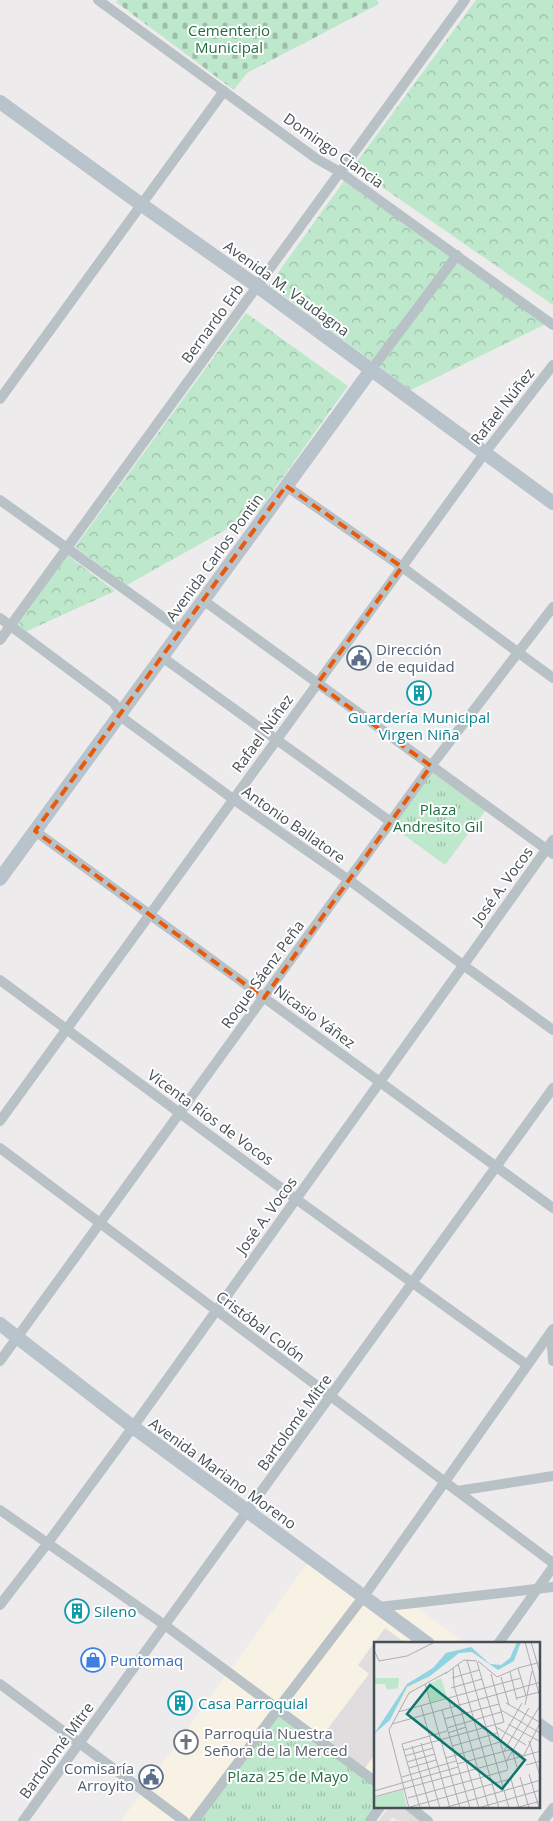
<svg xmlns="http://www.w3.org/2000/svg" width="553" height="1821" font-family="'Open Sans',sans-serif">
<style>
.commercial{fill:#f8f2e5}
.education{fill:#dfdddd}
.forest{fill:url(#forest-crowns)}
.cemetery{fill:url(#cemetery-stones)}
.park{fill:url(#park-tufts)}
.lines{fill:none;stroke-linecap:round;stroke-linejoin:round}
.minor{stroke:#b8c1c6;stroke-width:10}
.secondary{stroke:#b9c3cc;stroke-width:14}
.marked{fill:none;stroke:#e8590c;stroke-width:4;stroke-dasharray:10 6;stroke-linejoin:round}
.labels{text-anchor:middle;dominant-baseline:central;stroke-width:4;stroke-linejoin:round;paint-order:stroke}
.park-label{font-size:15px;fill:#206e42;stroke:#fff}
.street-label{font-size:15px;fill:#465056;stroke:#fff}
.service-label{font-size:15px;fill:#4e5e75;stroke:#fff;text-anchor:start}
.culture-label{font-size:15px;fill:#0d838f;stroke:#fff;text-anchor:start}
.shop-label{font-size:15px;fill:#366cbe;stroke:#fff;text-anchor:start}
.worship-label{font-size:15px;fill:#5b616d;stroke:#fff;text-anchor:start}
.inset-road{fill:none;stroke:#abadb0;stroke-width:1}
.view{fill:#0f766e;fill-opacity:0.15;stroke:#0f766e;stroke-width:2.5}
.inset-edge{fill:none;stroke:#465056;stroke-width:2.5}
</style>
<defs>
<pattern id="forest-crowns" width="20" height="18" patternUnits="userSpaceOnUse" patternTransform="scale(1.25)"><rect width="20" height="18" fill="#bee8cb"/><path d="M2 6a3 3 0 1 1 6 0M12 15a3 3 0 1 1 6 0" fill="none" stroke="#9cbea8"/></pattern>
<pattern id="cemetery-stones" width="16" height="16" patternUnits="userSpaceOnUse" patternTransform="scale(1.25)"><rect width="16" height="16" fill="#bee8cb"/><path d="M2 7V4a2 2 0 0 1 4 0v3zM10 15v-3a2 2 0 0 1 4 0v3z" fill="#9cbea8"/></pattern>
<pattern id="park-tufts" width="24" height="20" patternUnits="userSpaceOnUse" patternTransform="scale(1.25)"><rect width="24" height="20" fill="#bee8cb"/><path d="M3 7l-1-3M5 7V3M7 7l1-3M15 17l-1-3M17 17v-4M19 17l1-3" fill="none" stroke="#9cbea8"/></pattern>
</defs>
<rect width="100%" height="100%" fill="#eeebec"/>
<path class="commercial" d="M309,1561L375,1611L415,1606L464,1643L376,1644V1807H386L376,1821H121Z"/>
<g class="education">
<path d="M385,1628L405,1643L376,1644L375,1754L363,1771L320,1739L369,1674L358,1665Z"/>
<path d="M389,1807H405L424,1821H402L400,1820L398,1821L392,1817L389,1821H379Z"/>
</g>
<g class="forest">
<path d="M476,0H553V305L353,167Z"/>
<path d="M344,181L548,323L411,390L269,285Z"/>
<path d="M246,313L348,386L259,511L127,585L75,547Z"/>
<path d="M67,555L115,591L25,632L17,626Z"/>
</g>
<path class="cemetery" d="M118,0H377L379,4L247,73L234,90L116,2Z"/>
<g class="park">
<path d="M431,772L486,810L445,865L392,826Z"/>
<path d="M281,1716L375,1785L376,1807L367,1821H197L276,1717Z"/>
</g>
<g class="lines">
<g class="minor">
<path d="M98,0L317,159L340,172L553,325"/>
<path d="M371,370L457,255"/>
<path d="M0,399L224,91"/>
<path d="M286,486L402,567L553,678"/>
<path d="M0,500L181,630"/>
<path d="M203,600L553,854"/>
<path d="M0,618L114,703L124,719L233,799L349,880L463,965L553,1030"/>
<path d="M0,640L465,0"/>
<path d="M162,657L391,822"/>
<path d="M35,831L553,1208"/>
<path d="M0,980L296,1199L527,1365"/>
<path d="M0,1121L484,454L553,365"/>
<path d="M0,1148L553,1563"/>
<path d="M551,1332L553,1361"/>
<path d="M0,1361L431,766L553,607"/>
<path d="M457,1491L553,1476"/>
<path d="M0,1510L166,1626L274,1706"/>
<path d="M0,1605L47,1544L133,1427L553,840"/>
<path d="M379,1607L553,1587"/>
<path d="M498,1644L553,1567"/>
<path d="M0,1684L184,1821"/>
<path d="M280,1706L364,1596L553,1329"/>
<path d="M281,1712L376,1782"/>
<path d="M410,1807L428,1821"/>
<path d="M23,1821L553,1088"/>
<path d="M194,1821L275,1713"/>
<path d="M370,1821L380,1807"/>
<path d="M543,1821L553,1808"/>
</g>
<g class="secondary">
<path d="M0,102L142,205L257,286L553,503"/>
<path d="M0,879L371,370"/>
<path d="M0,1324L133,1427L428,1644"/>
<path d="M539,1725L553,1735"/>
</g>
</g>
<path class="marked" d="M286,486L402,567L317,684L431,766L264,998L35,831Z"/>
<defs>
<g id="civic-ring" transform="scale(1.25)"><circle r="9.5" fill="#fff" stroke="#5c6f8a" stroke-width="1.5"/><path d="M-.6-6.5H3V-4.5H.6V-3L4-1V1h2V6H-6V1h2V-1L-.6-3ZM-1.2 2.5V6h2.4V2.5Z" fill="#5c6f8a"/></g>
<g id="building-ring" transform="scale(1.25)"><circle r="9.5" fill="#fff" stroke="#0f9aa8" stroke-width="1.5"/><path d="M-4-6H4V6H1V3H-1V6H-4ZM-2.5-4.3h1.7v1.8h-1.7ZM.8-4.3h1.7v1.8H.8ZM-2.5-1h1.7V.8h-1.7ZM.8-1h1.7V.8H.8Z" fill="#0f9aa8"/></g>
<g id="shop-ring" transform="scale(1.25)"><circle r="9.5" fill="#fff" stroke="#3f7fe0" stroke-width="1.5"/><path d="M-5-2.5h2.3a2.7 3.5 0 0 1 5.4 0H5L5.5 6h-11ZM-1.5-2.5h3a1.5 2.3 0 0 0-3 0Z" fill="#3f7fe0"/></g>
<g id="church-ring" transform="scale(1.25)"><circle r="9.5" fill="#fff" stroke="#6b7280" stroke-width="1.5"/><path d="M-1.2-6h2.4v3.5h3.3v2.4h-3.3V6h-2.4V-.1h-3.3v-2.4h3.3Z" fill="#6b7280"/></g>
</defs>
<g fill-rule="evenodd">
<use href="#civic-ring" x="359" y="658"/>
<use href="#building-ring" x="419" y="693"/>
<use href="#building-ring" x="77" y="1611"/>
<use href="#shop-ring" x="93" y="1660"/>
<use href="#building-ring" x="180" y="1703"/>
<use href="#church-ring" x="186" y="1742"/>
<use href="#civic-ring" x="151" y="1777"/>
</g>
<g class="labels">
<g class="park-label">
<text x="229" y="30">Cementerio<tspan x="229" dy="17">Municipal</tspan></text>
<text x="438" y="809">Plaza<tspan x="438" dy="17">Andresito Gil</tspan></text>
<text x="288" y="1776">Plaza 25 de Mayo</text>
</g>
<g class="street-label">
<text transform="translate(334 150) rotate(35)">Domingo Ciancia</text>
<text transform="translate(287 288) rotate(36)">Avenida M. Vaudagna</text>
<text transform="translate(212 323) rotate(-54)">Bernardo Erb</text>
<text transform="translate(502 406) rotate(-52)">Rafael Núñez</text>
<text transform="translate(214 557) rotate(-54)">Avenida Carlos Pontin</text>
<text transform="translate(262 733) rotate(-54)">Rafael Núñez</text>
<text transform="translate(294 824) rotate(35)">Antonio Ballatore</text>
<text transform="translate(502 885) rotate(-54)">José A. Vocos</text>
<text transform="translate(262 974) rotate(-54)">Roque Sáenz Peña</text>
<text transform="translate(315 1016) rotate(36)">Nicasio Yáñez</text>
<text transform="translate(211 1117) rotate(36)">Vicenta Ríos de Vocos</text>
<text transform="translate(266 1215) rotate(-54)">José A. Vocos</text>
<text transform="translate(261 1326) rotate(37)">Cristóbal Colón</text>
<text transform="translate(294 1422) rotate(-54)">Bartolomé Mitre</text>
<text transform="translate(223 1473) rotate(36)">Avenida Mariano Moreno</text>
<text transform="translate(56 1750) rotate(-54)">Bartolomé Mitre</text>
</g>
<g class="service-label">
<text x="376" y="649">Dirección<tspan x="376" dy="17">de equidad</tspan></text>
<text x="134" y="1768" text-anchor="end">Comisaría<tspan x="134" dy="17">Arroyito</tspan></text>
</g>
<g class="culture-label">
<text x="419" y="717" text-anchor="middle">Guardería Municipal<tspan x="419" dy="17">Virgen Niña</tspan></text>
<text x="94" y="1611">Sileno</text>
<text x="198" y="1703">Casa Parroquial</text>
</g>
<g class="shop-label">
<text x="110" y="1660">Puntomaq</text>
</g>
<g class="worship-label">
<text x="204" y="1733">Parroquia Nuestra<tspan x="204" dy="17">Señora de la Merced</tspan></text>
</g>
</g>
<g transform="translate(374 1642)">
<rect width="166" height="166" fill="#eeebec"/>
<path d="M0,36H25L24,46L13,48L11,42H0ZM29,148L33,166H0V156Z" fill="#bee8cb"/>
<path d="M67,36L73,55L56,61L52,44Z" fill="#bee8cb"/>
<path d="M56,34L58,37L40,46L27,65L22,62L33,45Z" fill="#eee8dd"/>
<path d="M143,0H147L140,19L124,28L98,10L85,11L56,34L33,45L16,78L0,92L33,42L59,26L72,11L97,5L116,22L127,23L136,16Z" fill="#8fd4e0"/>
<path class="inset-road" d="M151,0L167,59M157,0L167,34M0,8L5,19L33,14L61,0M93,18L135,166M104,19L123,35L144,26M103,20L134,127M84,22L125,166M79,26L80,44L115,166M136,30L143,58M71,32L90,18L103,19M117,32L130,80M127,35L135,63M78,36L105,28M51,42L86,166M77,46L108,37M152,54L144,26L167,20M74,56L105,166M143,56L165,50M132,61L167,81M151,63L158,29M47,64L76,166M68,68L96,166M127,68L166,91M24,70L147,36M70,77L125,62M18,82L167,40M134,82L165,99M122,85L152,103M73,86L127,70M74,91L92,85M126,98L149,114M155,99L167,137M126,100L148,61M47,101L66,166M38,104L56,166M78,104L124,91M30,108L130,80M138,108L143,125M130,109L155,66M150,113L167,79M31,114L59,106M72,116L126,100M133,118L167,62M33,120L61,112M83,122L139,107M152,123L167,119M35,126L62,118M155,132L165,166M28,135L82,119M146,135L155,166M137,137L145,166M0,149L84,125M0,155L167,109M34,156L134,128M36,165L136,137M35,166L15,88L35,51L73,30M46,166L28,102L73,89M70,166L167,138M104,166L167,148M141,166L167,159"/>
<path class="view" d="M56,43L151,118L128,147L33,72Z"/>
<rect width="166" height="166" class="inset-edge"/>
</g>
</svg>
